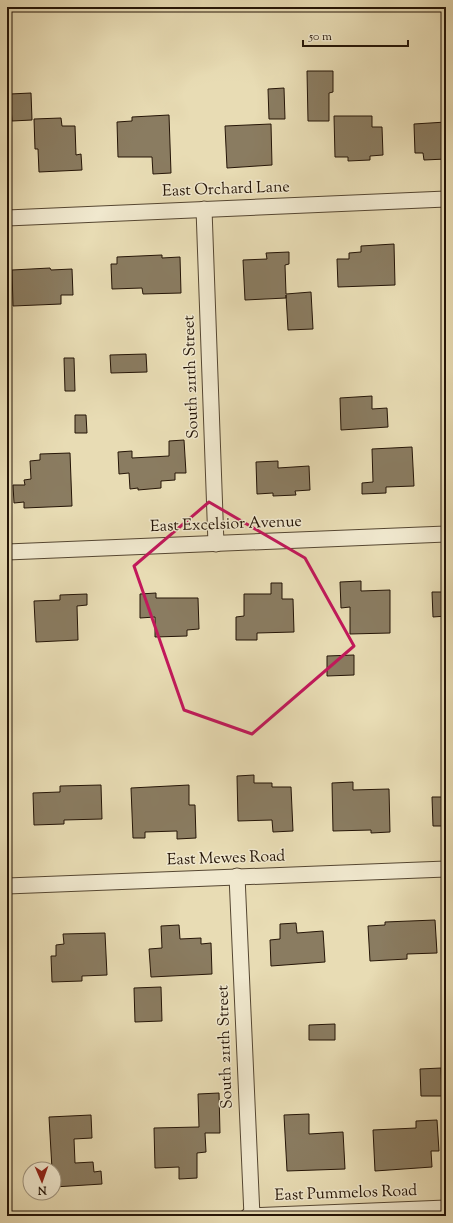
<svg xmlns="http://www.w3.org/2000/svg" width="453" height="1223" font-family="'Sorts Mill Goudy',serif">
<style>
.building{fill:#8a7c61;stroke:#251507}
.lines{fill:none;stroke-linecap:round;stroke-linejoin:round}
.minor-casing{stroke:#564732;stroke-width:17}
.minor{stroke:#f0e8ce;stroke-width:15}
.marked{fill:none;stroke:#c2185b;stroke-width:3;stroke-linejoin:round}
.labels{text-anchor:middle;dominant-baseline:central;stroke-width:3;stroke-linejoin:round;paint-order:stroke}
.street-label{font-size:16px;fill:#251507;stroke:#f0e8ce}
</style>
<rect width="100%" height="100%" fill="#e8dcb4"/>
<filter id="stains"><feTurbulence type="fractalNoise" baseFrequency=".005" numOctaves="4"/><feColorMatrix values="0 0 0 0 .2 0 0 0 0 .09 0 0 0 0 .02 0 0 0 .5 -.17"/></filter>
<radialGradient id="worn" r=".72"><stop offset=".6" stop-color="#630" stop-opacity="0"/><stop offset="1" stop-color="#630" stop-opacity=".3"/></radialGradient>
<g class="building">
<path d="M307,71H333V92L329,93V121H308Z"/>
<path d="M284,88L285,119H269L268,89Z"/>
<path d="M31,93L32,120L12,121L10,94Z"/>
<path d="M169,115L171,173L153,174L152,157H118L117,122L132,121V117Z"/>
<path d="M334,116H372V127H382L383,155L370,156V160L348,161V157H335Z"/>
<path d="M61,118L62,126H75L76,155L81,154L82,170L39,172L38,149H35L34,119Z"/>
<path d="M446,122V159L424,160L423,153H415L414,124Z"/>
<path d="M271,124L272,165L227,168L225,126Z"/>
<path d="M394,244L395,285L338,287L337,259H349V253L361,252V246Z"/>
<path d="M289,252V264L285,265L286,294L311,292L313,329L288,330L286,295V298L245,300L243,260L267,259L266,253Z"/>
<path d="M162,255V258L180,257L181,293L143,294L142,288L112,289L111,264H117V257Z"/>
<path d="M50,268L51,270L72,269L73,295H61V304L13,306L12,270Z"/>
<path d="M146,354L147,372L111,373L110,355Z"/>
<path d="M64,358H74L75,391H65Z"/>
<path d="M372,396V409L387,408L388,427L341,430L340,398Z"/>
<path d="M75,415H86L87,433H75Z"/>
<path d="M184,440L186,473H175V480L161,481V488L138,490V488L130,489L129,473L119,474L118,452L132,451V458L169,456V441Z"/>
<path d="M412,447L414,486L386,487V493L362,494V483L373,482L372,449Z"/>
<path d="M70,453L72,506L24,508V502L14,503L13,485H25L24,480L31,479L30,461L40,460V454Z"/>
<path d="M278,461V468L309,466L310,490L295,491L296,495L273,496V493L257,494L256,462Z"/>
<path d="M361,581V591L390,590V633L350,634V607L341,608L340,582Z"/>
<path d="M271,583H282V599H293L294,632L257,633V640H236V617L244,616V594H271Z"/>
<path d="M432,592H446V616L433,617Z"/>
<path d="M156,593V598H198L199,629L187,630V636L155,637V617L140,618V594Z"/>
<path d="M87,594V605L77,606L78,640L36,642L34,601L60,600V595Z"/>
<path d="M354,655V675L327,676V656Z"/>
<path d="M254,775V783H272V787H291L293,831L273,832L272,820L238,821L237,776Z"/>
<path d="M353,782V790L389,789L390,832L371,833V830L333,831L332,783Z"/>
<path d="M101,785L102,819L64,820V824L34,825L33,793L60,792V786Z"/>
<path d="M189,785V805H195L196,838L177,839V831L145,832V838H133L131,788Z"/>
<path d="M432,797H446V826H433Z"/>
<path d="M435,920L437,953L407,954V959L370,961L368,926L385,925V922Z"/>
<path d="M296,923L297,933L323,931L325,962L271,966L270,940L280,939V924Z"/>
<path d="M179,925L180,939L201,938V944L211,943L212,974L151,977L149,949L162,948L161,926Z"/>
<path d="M105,933L107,975L82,976V981L52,982L51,956H56V945L64,944L63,934Z"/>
<path d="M161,987L162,1021L135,1022L134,988Z"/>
<path d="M335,1024V1040H309V1025Z"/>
<path d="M441,1068L442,1096H421L420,1069Z"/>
<path d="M219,1093L220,1133H205L206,1152L197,1153V1178L179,1179V1167L155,1168L154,1128L199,1127L198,1094Z"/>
<path d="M309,1114V1134L343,1132L345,1169L287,1171L284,1115Z"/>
<path d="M91,1115L92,1138L74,1139L75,1163L93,1162L94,1172L101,1171L102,1184L54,1187V1169H52L49,1117Z"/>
<path d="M437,1120L439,1151H431L432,1167L375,1171L373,1130L416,1128V1121Z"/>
</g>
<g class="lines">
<g class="minor-casing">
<g id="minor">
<path d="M204,209L216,544"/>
<path d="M7,218L446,199"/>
<path d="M7,552L446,534"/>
<path d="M237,876L252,1216"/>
<path d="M7,886L446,869"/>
<path d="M248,1216L446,1208"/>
</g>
</g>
<use href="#minor" class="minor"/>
</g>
<path class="marked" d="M209,502L305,558L354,646L252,734L184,710L134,566Z"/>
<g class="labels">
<g class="street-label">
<text transform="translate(226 190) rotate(-2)">East Orchard Lane</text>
<text transform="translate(192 377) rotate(-92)">South 211th Street</text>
<text transform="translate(226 525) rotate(-2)">East Excelsior Avenue</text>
<text transform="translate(226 859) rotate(-2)">East Mewes Road</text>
<text transform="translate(226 1047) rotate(-92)">South 211th Street</text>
<text transform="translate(346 1194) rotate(-2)">East Pummelos Road</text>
</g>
</g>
<rect width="453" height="1223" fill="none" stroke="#e8dcb4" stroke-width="24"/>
<rect x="8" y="8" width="437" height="1207" fill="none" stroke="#251507" stroke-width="2"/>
<rect x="12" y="12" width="429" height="1199" fill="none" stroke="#251507"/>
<g transform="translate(42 1181) rotate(178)"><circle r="19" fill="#f0e8ce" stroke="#9f947e"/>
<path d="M0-3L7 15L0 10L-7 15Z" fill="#8f2418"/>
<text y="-6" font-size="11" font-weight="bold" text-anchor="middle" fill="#251507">N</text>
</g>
<path d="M303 40v6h105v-6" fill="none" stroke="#251507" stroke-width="2"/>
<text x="309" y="40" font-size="12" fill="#251507" stroke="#f0e8ce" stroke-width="3" paint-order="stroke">50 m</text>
<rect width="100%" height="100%" filter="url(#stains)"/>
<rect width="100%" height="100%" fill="url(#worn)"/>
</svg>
